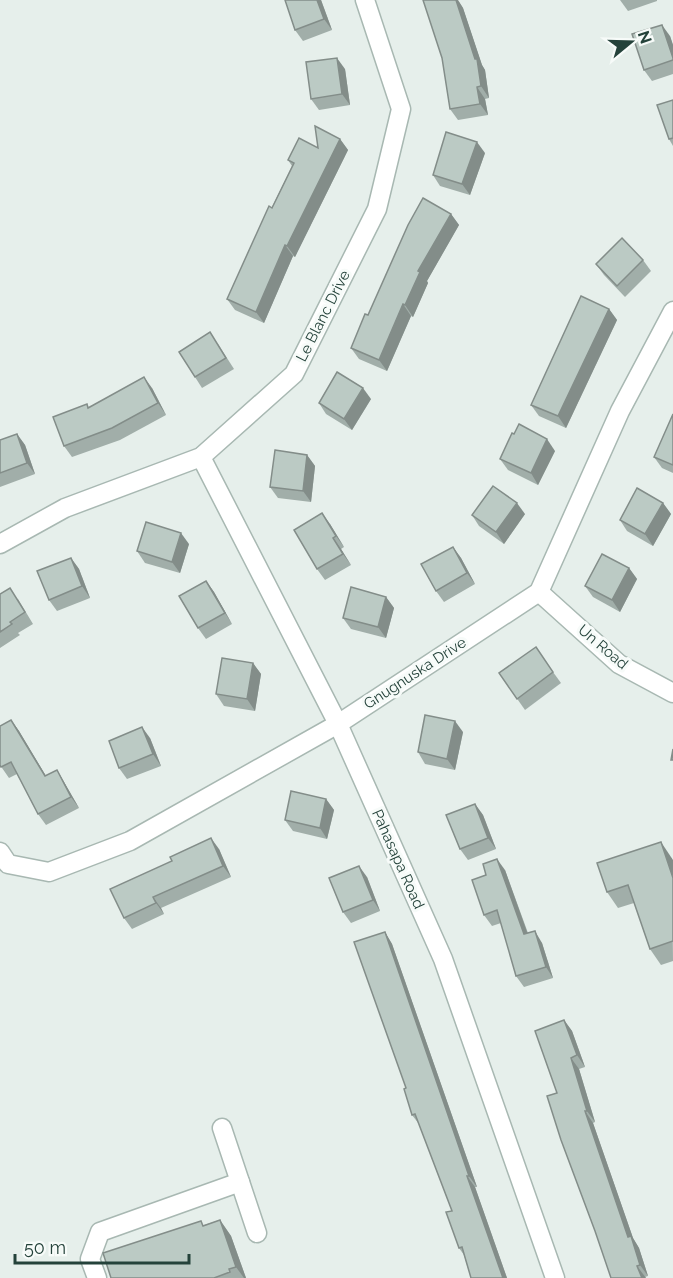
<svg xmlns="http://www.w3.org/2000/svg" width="673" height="1278" font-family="Raleway,sans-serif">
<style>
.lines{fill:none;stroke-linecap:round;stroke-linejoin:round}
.minor-casing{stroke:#a8b8b2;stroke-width:21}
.minor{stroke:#fff;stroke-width:18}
.wall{fill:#a1aea9}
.shaded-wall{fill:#838d89}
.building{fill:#bbcac4;stroke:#838d89;stroke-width:1.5}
.labels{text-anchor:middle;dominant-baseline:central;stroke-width:6;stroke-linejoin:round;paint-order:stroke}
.street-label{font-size:15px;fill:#24423a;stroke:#f7fbf9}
</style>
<rect width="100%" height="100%" fill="#e6efeb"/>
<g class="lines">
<g class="minor-casing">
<g id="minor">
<path d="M201,457L338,724L443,959L555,1278"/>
<path d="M0,544L65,508L201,457L294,374L377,209L401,109L365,0"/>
<path d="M539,592L619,664L673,693"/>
<path d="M0,852L8,864L49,872L130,841L338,724L539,592L620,411L673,311"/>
<path d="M222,1128L257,1233"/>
<path d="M97,1278L90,1259L100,1232L240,1182"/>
</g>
</g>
<use href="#minor" class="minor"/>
</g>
<g class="wall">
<path d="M285,0H321L332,30L303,41L295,30Z"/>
<path d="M620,0H657V1L628,11Z"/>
<path d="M459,2L463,8L482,65L485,70L489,98L485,99L488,115L458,120L450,109L442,58Z"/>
<path d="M670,36L673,45V74L652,81L644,70Z"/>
<path d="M345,69L350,105L319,110L311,99Z"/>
<path d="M673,100V146L669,139Z"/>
<path d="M340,139L348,150L295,257L293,256L264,323L235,310L227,299L292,166L288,160Z"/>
<path d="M485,153L470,195L440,186L433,175Z"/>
<path d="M451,214L459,225L427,281L428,283L413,317L411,316L387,371L359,359L351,348L368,315Z"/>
<path d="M643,260L651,271L625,297L604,275L596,264Z"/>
<path d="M609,309L617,320L566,428L539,416L531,405Z"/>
<path d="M218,344L234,369L202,388L195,377Z"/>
<path d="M152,388L166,415L120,440L72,457L64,446L89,407Z"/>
<path d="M371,399L352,430L326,414L319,403Z"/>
<path d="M673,414V473L662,468L654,457Z"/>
<path d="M17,434L25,445L35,474L0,487V440Z"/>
<path d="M555,451L538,485L508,470L500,459Z"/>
<path d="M307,455L315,466L311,502L278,498L270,487Z"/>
<path d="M663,503L671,514L653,546L627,531L620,520Z"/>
<path d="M525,514L504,544L479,526L472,515Z"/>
<path d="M330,524L344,547L341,549L351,565L325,580L317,569Z"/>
<path d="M189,544L180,573L145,563L137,551Z"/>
<path d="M453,547L461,558L475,584L444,602L436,591Z"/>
<path d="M71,558L79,569L90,598L57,611L49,600Z"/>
<path d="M629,568L637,579L620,612L593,597L585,586Z"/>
<path d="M206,581L214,592L232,624L206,639L198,628Z"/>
<path d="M0,594L18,599L33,624L18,633L20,635L0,648Z"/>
<path d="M386,597L394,608L386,638L351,629L343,618Z"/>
<path d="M253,663L261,674L255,711L224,706L216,694Z"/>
<path d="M553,672L561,683L525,710L499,673Z"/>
<path d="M11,720L19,731L46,776L57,770L64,782L79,808L46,825L38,814L17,774L9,778L0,765Z"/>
<path d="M463,732L455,770L425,764L418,752Z"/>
<path d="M150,738L161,766L127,779L119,768Z"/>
<path d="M326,799L334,810L327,839L293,831L285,820Z"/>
<path d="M475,804L483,815L496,849L468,860L460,849Z"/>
<path d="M219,849L231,877L161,908L164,914L132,929L124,918Z"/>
<path d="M672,858L673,961L661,965L650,949L634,903L618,908L607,892Z"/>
<path d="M505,870L528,933L542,943L553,978L524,987L516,976L501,923L492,926L484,915Z"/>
<path d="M367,877L380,911L351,923L343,912Z"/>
<path d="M385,932L392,944L477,1187H475L507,1278H471L464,1255L459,1248L452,1211L419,1124L412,1115L406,1088Z"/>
<path d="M564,1020L572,1031L585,1067L579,1069L595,1122L593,1123L633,1238L639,1248L648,1276L645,1277L646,1278H611L557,1093Z"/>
<path d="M220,1220L231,1236L246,1278H111L204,1225Z"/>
</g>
<g class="shaded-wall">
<path d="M317,0H321L332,30L324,19Z"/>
<path d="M455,0H458L463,8L482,65L485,70L489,98L481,86L475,59Z"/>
<path d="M662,25L670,36L673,45V58Z"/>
<path d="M337,58L345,69L350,105L342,94Z"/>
<path d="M477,87L485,99L488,115L480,104Z"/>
<path d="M340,139L348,150L295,257L287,246Z"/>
<path d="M477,142L485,153L470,195L462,184Z"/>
<path d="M451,214L459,225L427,281L428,283L413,317L405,305L418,271Z"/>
<path d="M285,245L293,256L264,323L256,312Z"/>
<path d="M403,304L411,316L387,371L379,360Z"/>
<path d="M609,309L617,320L566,428L558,416Z"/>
<path d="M144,377L152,388L166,415L158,403Z"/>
<path d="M363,388L371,399L352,430L344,419Z"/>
<path d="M17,434L25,445L35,474L27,463Z"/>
<path d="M547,439L555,451L538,485L531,473Z"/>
<path d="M307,455L315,466L311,502L303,491Z"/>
<path d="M517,503L525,514L504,544L496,532Z"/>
<path d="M663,503L671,514L653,546L645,534Z"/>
<path d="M322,513L330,524L344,547L336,536Z"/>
<path d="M181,533L189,544L180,573L172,562Z"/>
<path d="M333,538L341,549L351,565L343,554Z"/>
<path d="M453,547L461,558L475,584L467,573Z"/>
<path d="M71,558L79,569L90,598L82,586Z"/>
<path d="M629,568L637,579L620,612L612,600Z"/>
<path d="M206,581L214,592L232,624L225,613Z"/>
<path d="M386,597L394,608L386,638L378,627Z"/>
<path d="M253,663L261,674L255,711L247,699Z"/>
<path d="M11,720L19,731L53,788L45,776Z"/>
<path d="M455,721L463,732L455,770L447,759Z"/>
<path d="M142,727L150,738L161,766L153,754Z"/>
<path d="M57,770L64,782L79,808L71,797Z"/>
<path d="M326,799L334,810L327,839L320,828Z"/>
<path d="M475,804L483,815L496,849L488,838Z"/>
<path d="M211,838L219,849L231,877L223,866Z"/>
<path d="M661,842L673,860V878Z"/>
<path d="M497,859L505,870L532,946L524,934Z"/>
<path d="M359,866L367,877L380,911L373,900Z"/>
<path d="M153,897L161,908L164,914L156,903Z"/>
<path d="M535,931L542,943L553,978L546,967Z"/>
<path d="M385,932L392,944L477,1187L469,1176Z"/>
<path d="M564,1020L572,1031L585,1067L577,1055Z"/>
<path d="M571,1058L579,1069L595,1122L587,1111Z"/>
<path d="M585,1111L593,1123L633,1238L639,1248L648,1276L640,1265L628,1237Z"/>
<path d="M467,1176L475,1187L507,1278H503Z"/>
<path d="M220,1220L231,1236L246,1278H244L236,1267Z"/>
<path d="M637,1266L646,1278H642Z"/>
</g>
<g class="building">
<path d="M285,0H317L324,19L295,30Z"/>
<path d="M423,0H456L475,59H477L481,86L477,87L480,104L450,109L442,58Z"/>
<path d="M662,25L673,58V60L644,70L632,34Z"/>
<path d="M337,58L342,94L311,99L306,62Z"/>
<path d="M673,100V138L669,139L657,105Z"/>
<path d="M315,126L340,139L287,246L285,245L256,312L227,299L269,206L272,208L294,163L288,160L299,138L318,148Z"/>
<path d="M446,132L477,142L462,184L433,175Z"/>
<path d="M423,198L451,214L418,271L420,272L405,305L403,304L379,360L351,348L365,314L368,315L408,225Z"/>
<path d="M622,238L643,260L617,286L596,264Z"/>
<path d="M581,296L609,309L558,416L531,405Z"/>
<path d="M210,332L226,358L195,377L179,352Z"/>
<path d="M337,372L363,388L344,419L319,403Z"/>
<path d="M144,377L158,403L112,428L64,446L53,417L87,404L88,408Z"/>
<path d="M673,414V465L654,457Z"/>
<path d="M519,424L547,439L531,473L500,459L512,433L514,434Z"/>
<path d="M17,434L27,463L0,473V440Z"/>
<path d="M275,450L307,455L303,491L270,487Z"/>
<path d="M493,486L517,503L496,532L472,515Z"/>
<path d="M637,488L663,503L645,534L620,520Z"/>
<path d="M322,513L336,536L333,538L343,554L317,569L294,530Z"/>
<path d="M146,522L181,533L172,562L137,551Z"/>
<path d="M453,547L467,573L436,591L421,564Z"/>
<path d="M602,554L629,568L612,600L585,586Z"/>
<path d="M71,558L82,586L49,600L37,571Z"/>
<path d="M206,581L225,613L198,628L179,596Z"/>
<path d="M351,587L386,597L378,627L343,618Z"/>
<path d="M10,588L25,612L10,622L12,624L0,632V594Z"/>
<path d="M536,647L553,672L517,699L499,673Z"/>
<path d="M222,658L253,663L247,699L216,694Z"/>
<path d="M425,715L455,721L447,759L418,752Z"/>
<path d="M11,720L45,776L57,770L71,797L38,814L11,762L1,767L0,765V726Z"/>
<path d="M142,727L153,754L119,768L109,741Z"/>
<path d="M673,749V760H671Z"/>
<path d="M291,791L326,799L320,828L285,820Z"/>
<path d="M475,804L488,838L460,849L446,815Z"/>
<path d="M211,838L223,866L153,897L156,903L124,918L110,889L172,861L170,857Z"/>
<path d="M661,842L673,878V941L650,949L628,885L607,892L597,863Z"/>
<path d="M497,859L524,934L535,931L546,967L516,976L497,910L484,915L472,880L486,875L483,864Z"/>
<path d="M359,866L373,900L343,912L329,878Z"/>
<path d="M385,932L469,1176H467L503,1278H471L462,1247L459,1248L446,1212L452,1211L415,1114L412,1115L404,1089L406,1088L354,942Z"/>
<path d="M564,1020L577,1055L571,1058L587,1111H585L628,1237L631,1236L640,1265L637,1266L642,1278H611L595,1231L561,1140L547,1096L557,1093L535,1031Z"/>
<path d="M220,1220L236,1267L229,1269L230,1272L214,1278H111L103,1253L201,1221L203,1226Z"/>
</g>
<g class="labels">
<g class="street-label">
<text transform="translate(323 316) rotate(-63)">Le Blanc Drive</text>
<text transform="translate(603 647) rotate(40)">Un Road</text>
<text transform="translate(415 673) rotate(-33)">Gnugnuska Drive</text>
<text transform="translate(398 859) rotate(66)">Pahasapa Road</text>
</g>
</g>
<g transform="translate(631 42) rotate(71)" stroke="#f7fbf9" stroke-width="4.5" paint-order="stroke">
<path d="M0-4.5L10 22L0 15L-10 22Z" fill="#24423a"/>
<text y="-9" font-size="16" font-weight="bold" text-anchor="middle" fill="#24423a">N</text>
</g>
<path d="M15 1254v9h174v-9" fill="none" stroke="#24423a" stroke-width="3"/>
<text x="24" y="1254" font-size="18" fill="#24423a" stroke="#f7fbf9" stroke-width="4.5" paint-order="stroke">50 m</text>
</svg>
